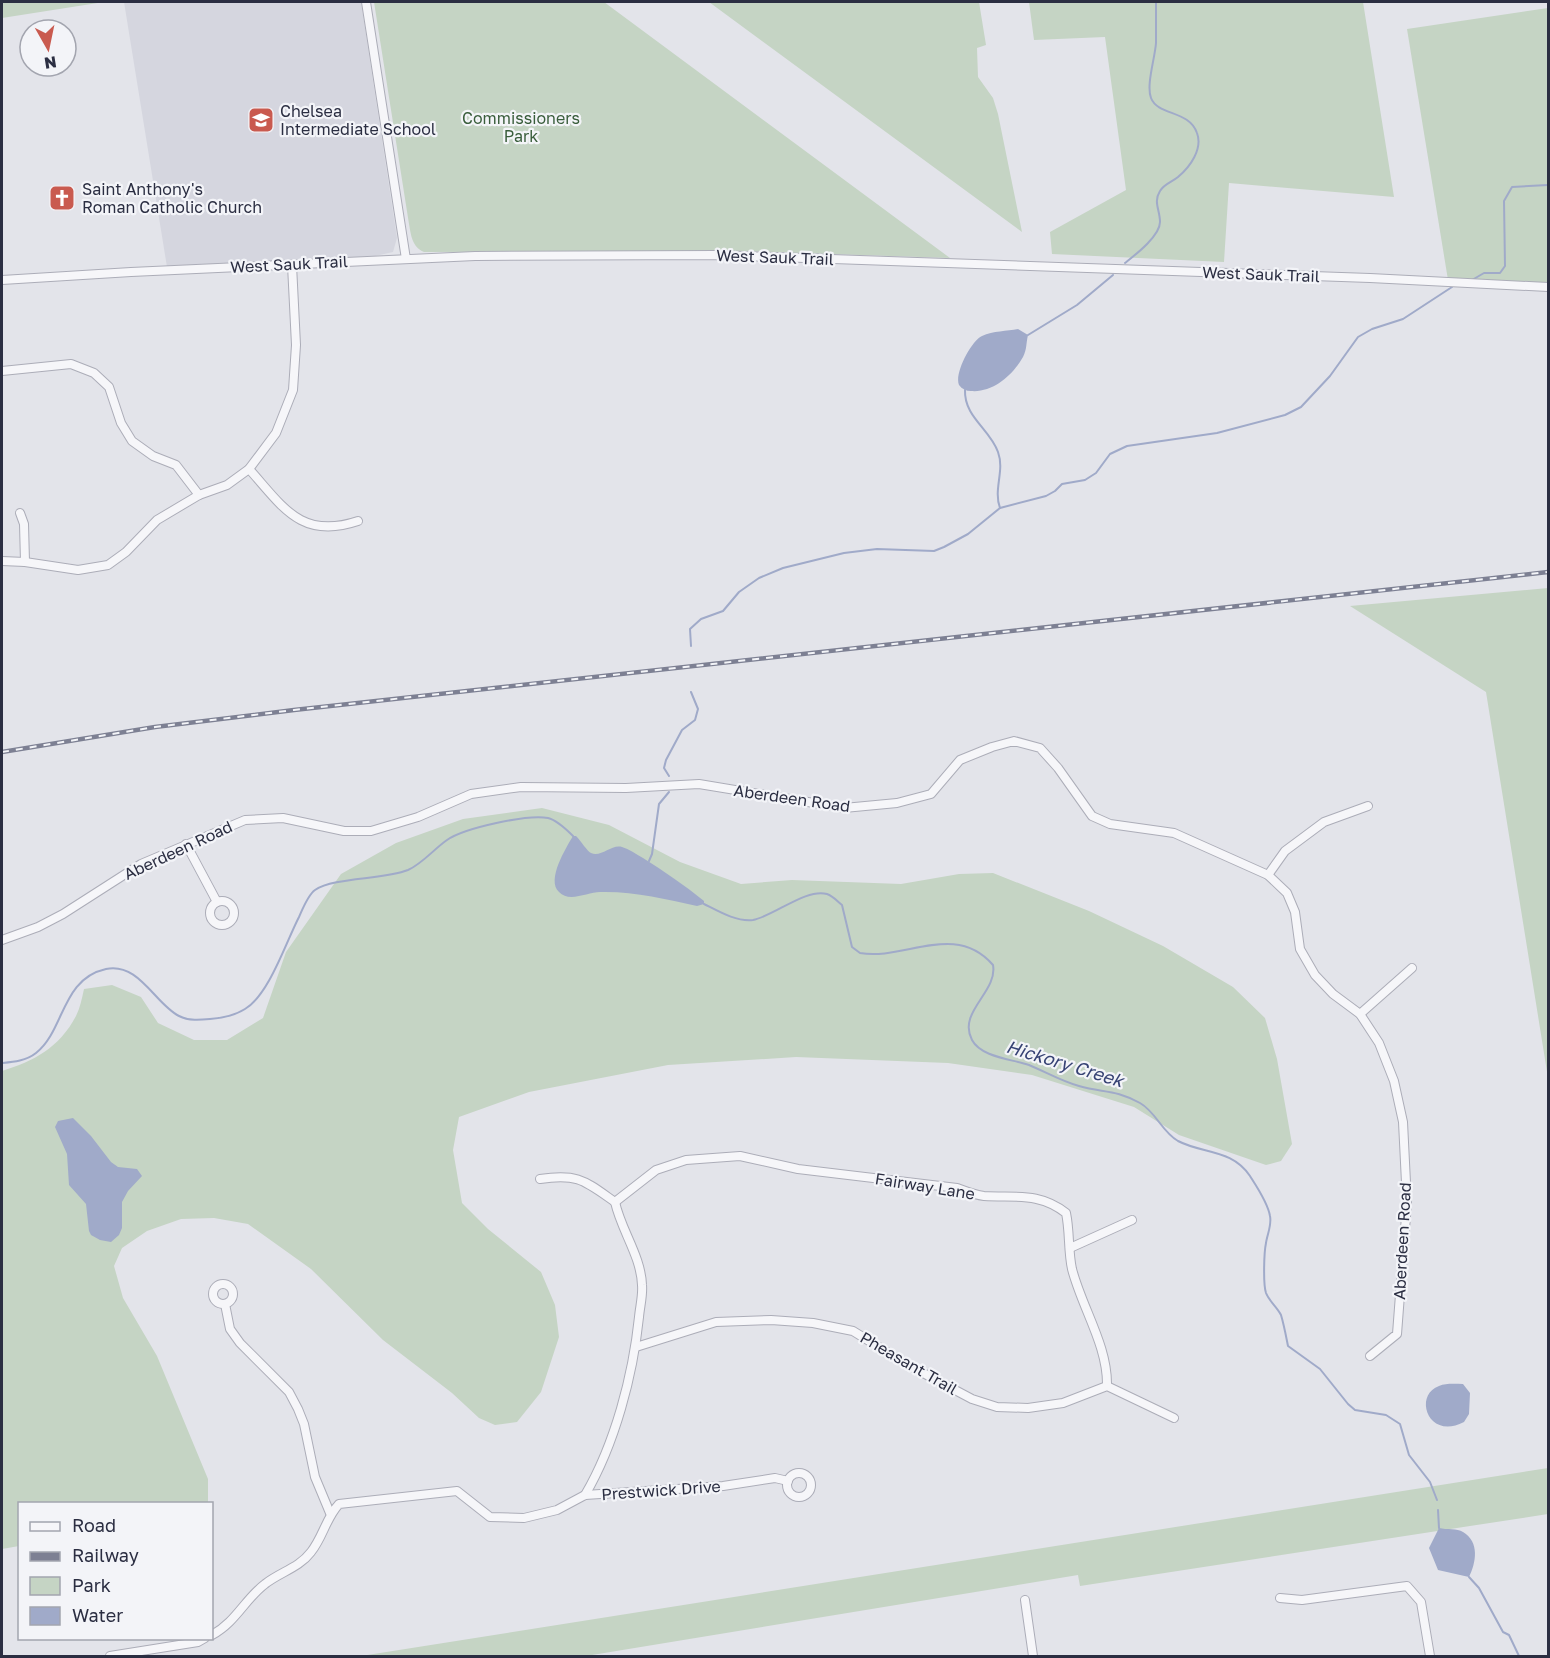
<svg xmlns="http://www.w3.org/2000/svg" width="1550" height="1658" font-family="'Golos Text',sans-serif">
<style>
.built{fill:#d5d6df}
.green{fill:#c5d4c4}
.water{fill:#a0aac9}
.lines{fill:none;stroke-linecap:round;stroke-linejoin:round}
.stream{stroke:#a0aac9;stroke-width:2}
.street-casing{stroke:#acadb8;stroke-width:10}
.street{stroke:#f6f6f9;stroke-width:8}
.rail-casing{stroke:#7d8093;stroke-width:4.5}
.rail{stroke:#f3f4f8;stroke-width:2;stroke-dasharray:7;stroke-linecap:butt}
.labels{text-anchor:middle;dominant-baseline:central;stroke-width:4.5;stroke-linejoin:round;paint-order:stroke}
.poi-label{font-size:16px;fill:#2b2e42;stroke:#f3f4f8;text-anchor:start}
.park-label{font-size:16px;fill:#395d3b;stroke:#f3f4f8}
.street-label{font-size:16px;fill:#2b2e42;stroke:#f3f4f8}
.water-label{font-size:18px;font-style:italic;fill:#374374;stroke:#f3f4f8}
</style>
<rect width="100%" height="100%" fill="#e3e4ea"/>
<path class="built" d="M124,2H361L397,238L393,252L375,256L167,267Z"/>
<g class="green">
<path d="M2,2H104L2,18Z"/>
<path d="M374,2H604L950,258L742,251L424,252C412,247 411,235 409,224Z"/>
<path d="M709,2H979L986,45L977,48L978,77L993,98L998,114L1022,232Z"/>
<path d="M1029,2H1363L1394,197L1229,183L1224,262L1052,254L1050,232L1126,190L1105,37L1034,40Z"/>
<path d="M1548,8V288L1448,280L1407,29Z"/>
<path d="M1548,588V1078L1486,692L1350,606Z"/>
<path d="M542,808L609,825L680,862L741,884L792,880L901,884L959,874L993,873L1089,911L1163,946L1233,987L1265,1018L1277,1059L1292,1144L1281,1161L1266,1165L1179,1135L1134,1107L1032,1075L948,1063L796,1057L668,1065L529,1092L459,1117L453,1150L462,1203L488,1229L541,1272L555,1305L559,1337L541,1392L517,1422L495,1425L479,1418L452,1393L383,1340L311,1269L248,1224L214,1218L181,1219L147,1231L122,1248L114,1266L123,1298L157,1356L208,1479V1503L20,1504L19,1546L2,1549V1071C34,1061 59,1048 76,1016C80,1008 82,998 84,989L112,985L141,997L158,1023L194,1040H227L263,1018L286,952L341,874L396,843L463,819Z"/>
<path d="M1548,1468V1514L1080,1586L1078,1575L586,1656H361Z"/>
</g>
<g class="water">
<path d="M1018,329L1028,335C1026,343 1027,349 1023,357C1013,375 993,393 971,391C966,391 962,389 959,385C954,374 971,341 982,336C993,331 1007,331 1018,329Z"/>
<path d="M573,836H576C581,841 587,851 591,853C601,858 611,844 622,847C629,849 636,854 643,858C664,871 684,885 704,901V904L697,906C665,899 633,891 600,892C588,892 569,903 559,892C546,880 566,848 573,836Z"/>
<path d="M73,1118L91,1136L111,1162L118,1167L137,1169L142,1176L128,1191L122,1202V1228L119,1235L111,1242L100,1240L91,1235L89,1231L86,1204L69,1185L67,1154L55,1127L58,1121Z"/>
<path d="M1463,1384L1470,1393L1469,1414L1464,1422C1428,1441 1413,1395 1439,1386C1446,1383 1455,1384 1463,1384Z"/>
<path d="M1439,1528C1447,1530 1457,1528 1463,1532C1480,1542 1476,1563 1469,1577L1438,1570L1429,1548Z"/>
</g>
<g class="lines">
<g class="stream">
<path d="M1125,263C1135,255 1160,236 1160,222C1160,210 1153,202 1160,191C1164,184 1172,182 1178,177C1190,167 1203,149 1197,133C1189,110 1158,116 1151,98C1146,85 1155,58 1156,43C1156,29 1156,15 1156,2"/>
<path d="M1472,280L1484,273H1500L1505,266L1504,201L1512,187L1548,185"/>
<path d="M1028,335L1077,305L1113,275"/>
<path d="M965,390C964,417 990,429 998,452C1005,471 993,489 1000,508"/>
<path d="M691,646L690,629L701,619L723,611L739,592L759,578L783,568L844,553L877,549L934,551L944,547L968,534L1000,508L1046,496L1055,491L1062,484L1085,480L1096,473L1110,454L1127,446L1217,433L1285,415L1301,407L1330,376L1358,337L1372,329L1403,319L1452,287"/>
<path d="M669,776L664,768L666,760L682,730L695,720L698,709L691,692"/>
<path d="M649,861L652,854L659,804L669,792"/>
<path d="M704,904C718,911 736,922 753,920C774,916 806,888 827,894C833,896 837,901 842,905L852,947L860,953C904,961 955,921 993,965C998,992 957,1012 972,1040C981,1057 1011,1059 1029,1065C1046,1072 1061,1081 1079,1086C1103,1093 1115,1089 1140,1103C1156,1112 1162,1132 1178,1141C1203,1154 1232,1149 1250,1176C1257,1187 1268,1203 1270,1216C1272,1225 1267,1235 1266,1243C1264,1252 1263,1284 1266,1293C1269,1301 1277,1307 1281,1315C1284,1325 1286,1336 1288,1346L1320,1369L1348,1404L1355,1410L1386,1415L1400,1424L1409,1455L1430,1482L1437,1500"/>
<path d="M2,1063C13,1062 26,1061 36,1053C65,1030 61,979 106,969C139,962 155,1004 179,1016C189,1021 200,1020 210,1019C222,1018 234,1016 245,1009C269,995 286,942 299,917C303,908 308,895 315,890C334,877 383,880 408,870C422,864 434,849 447,840C464,828 528,814 548,818C557,820 567,830 573,836"/>
<path d="M1438,1510L1439,1528"/>
<path d="M1469,1577L1479,1588L1503,1632L1509,1635L1519,1656"/>
</g>
<g class="street-casing">
<g id="street">
<path d="M366,2L406,259"/>
<path d="M2,280L131,272L475,256L717,255L1370,278L1548,287"/>
<path d="M2,371L71,364L94,373L109,387L121,423L132,441L153,456L176,465L199,495"/>
<path d="M249,469C283,507 301,540 358,521"/>
<path d="M20,513L24,524L25,562"/>
<path d="M2,561L25,562L78,570L108,565L126,552L157,520L199,495L227,485L249,469L276,433L293,390L296,345L292,265"/>
<path d="M186,844L217,902"/>
<path d="M1268,875L1285,851L1324,822L1368,806"/>
<circle cx="222" cy="913" r="12"/>
<path d="M2,940L38,927L63,914L141,864L245,820L283,818L344,831H371L418,817L471,794L521,787L626,788L699,784L844,808L897,803L931,794L960,760L992,747L1014,741L1040,748L1058,768L1092,816L1110,824L1174,833L1268,875L1287,893L1295,912L1300,949L1315,975L1333,994L1360,1014L1379,1043L1394,1081L1403,1122L1407,1203L1397,1334L1370,1356"/>
<path d="M1360,1014L1412,968"/>
<path d="M540,1179C578,1173 585,1181 615,1202"/>
<path d="M615,1202L656,1170L686,1160L740,1156L798,1169L957,1188C965,1191 975,1195 984,1196C1016,1198 1039,1192 1066,1213C1070,1232 1068,1251 1072,1269C1082,1308 1108,1346 1107,1386"/>
<path d="M1070,1248L1132,1220"/>
<circle cx="223" cy="1294" r="10"/>
<path d="M225,1304L230,1329L240,1343L289,1392L298,1409L304,1424L315,1477L330,1513"/>
<path d="M636,1347L716,1322L771,1320L813,1323L853,1331L908,1365L972,1399L997,1407L1028,1408L1063,1403L1107,1386L1174,1418"/>
<circle cx="799" cy="1485" r="12"/>
<path d="M585,1495C615,1444 633,1375 639,1317C640,1306 643,1295 642,1285C641,1256 621,1230 615,1202"/>
<path d="M1280,1598L1302,1600L1407,1586L1421,1602L1430,1656"/>
<path d="M1025,1600L1033,1656"/>
<path d="M212,1635C236,1622 245,1599 265,1584C280,1572 299,1568 311,1552C323,1537 326,1518 339,1504L457,1491L490,1517L524,1518L557,1510L585,1495L723,1486L775,1478L788,1481"/>
<path d="M110,1656L198,1642L205,1638"/>
</g>
</g>
<use href="#street" class="street"/>
<g class="rail-casing">
<path id="rail" d="M2,752L155,727L294,710L1548,572"/>
</g>
<use href="#rail" class="rail"/>
</g>
<defs>
<g id="school-square" transform="scale(1.35)"><rect x="-9" y="-9" width="18" height="18" rx="4" fill="#c95a4f" stroke="#f3f4f8"/><path d="M0-5L7-2L0 1L-7-2ZM-4 1L0 2.5L4 1V4Q0 6-4 4Z" fill="#fff"/></g>
<g id="church-square" transform="scale(1.35)"><rect x="-9" y="-9" width="18" height="18" rx="4" fill="#c95a4f" stroke="#f3f4f8"/><path d="M-1.2-6h2.4v3.5h3.3v2.4h-3.3V6h-2.4V-.1h-3.3v-2.4h3.3Z" fill="#fff"/></g>
</defs>
<g fill-rule="evenodd">
<use href="#school-square" x="261" y="120"/>
<use href="#church-square" x="62" y="198"/>
</g>
<g class="labels">
<g class="poi-label">
<text x="280" y="111">Chelsea<tspan x="280" dy="18">Intermediate School</tspan></text>
<text x="82" y="189">Saint Anthony's<tspan x="82" dy="18">Roman Catholic Church</tspan></text>
</g>
<g class="park-label">
<text x="521" y="118">Commissioners<tspan x="521" dy="18">Park</tspan></text>
</g>
<g class="street-label">
<text transform="translate(775 257) rotate(2)">West Sauk Trail</text>
<text transform="translate(289 264) rotate(-3)">West Sauk Trail</text>
<text transform="translate(1261 274) rotate(2)">West Sauk Trail</text>
<text transform="translate(792 798) rotate(8)">Aberdeen Road</text>
<text transform="translate(178 850) rotate(-25)">Aberdeen Road</text>
<text transform="translate(925 1186) rotate(9)">Fairway Lane</text>
<text transform="translate(1402 1241) rotate(-87)">Aberdeen Road</text>
<text transform="translate(909 1363) rotate(30)">Pheasant Trail</text>
<text transform="translate(661 1490) rotate(-4)">Prestwick Drive</text>
</g>
<g class="water-label">
<text transform="translate(1065 1063) rotate(17)">Hickory Creek</text>
</g>
</g>
<rect width="1550" height="1658" fill="none" stroke="#2b2e42" stroke-width="6"/>
<rect x="18" y="1502" width="195" height="138" fill="#f3f4f8" stroke="#a3a5af" stroke-width="1.5"/>
<rect x="30" y="1522" width="30" height="9" fill="#f6f6f9" stroke="#a3a5af" stroke-width="1.5"/>
<text x="72" y="1532" font-size="18" fill="#2b2e42">Road</text>
<rect x="30" y="1552" width="30" height="9" fill="#7d8093" stroke="#a3a5af" stroke-width="1.5"/>
<text x="72" y="1562" font-size="18" fill="#2b2e42">Railway</text>
<rect x="30" y="1577" width="30" height="18" fill="#c5d4c4" stroke="#a3a5af" stroke-width="1.5"/>
<text x="72" y="1592" font-size="18" fill="#2b2e42">Park</text>
<rect x="30" y="1607" width="30" height="18" fill="#a0aac9" stroke="#a3a5af" stroke-width="1.5"/>
<text x="72" y="1622" font-size="18" fill="#2b2e42">Water</text>
<g transform="translate(48 48) rotate(171)"><circle r="28" fill="#f3f4f8" stroke="#a3a5af" stroke-width="1.5"/>
<path d="M0-4.5L10 22L0 15L-10 22Z" fill="#c95a4f"/>
<text y="-9" font-size="16" font-weight="bold" text-anchor="middle" fill="#2b2e42">N</text>
</g>
</svg>
